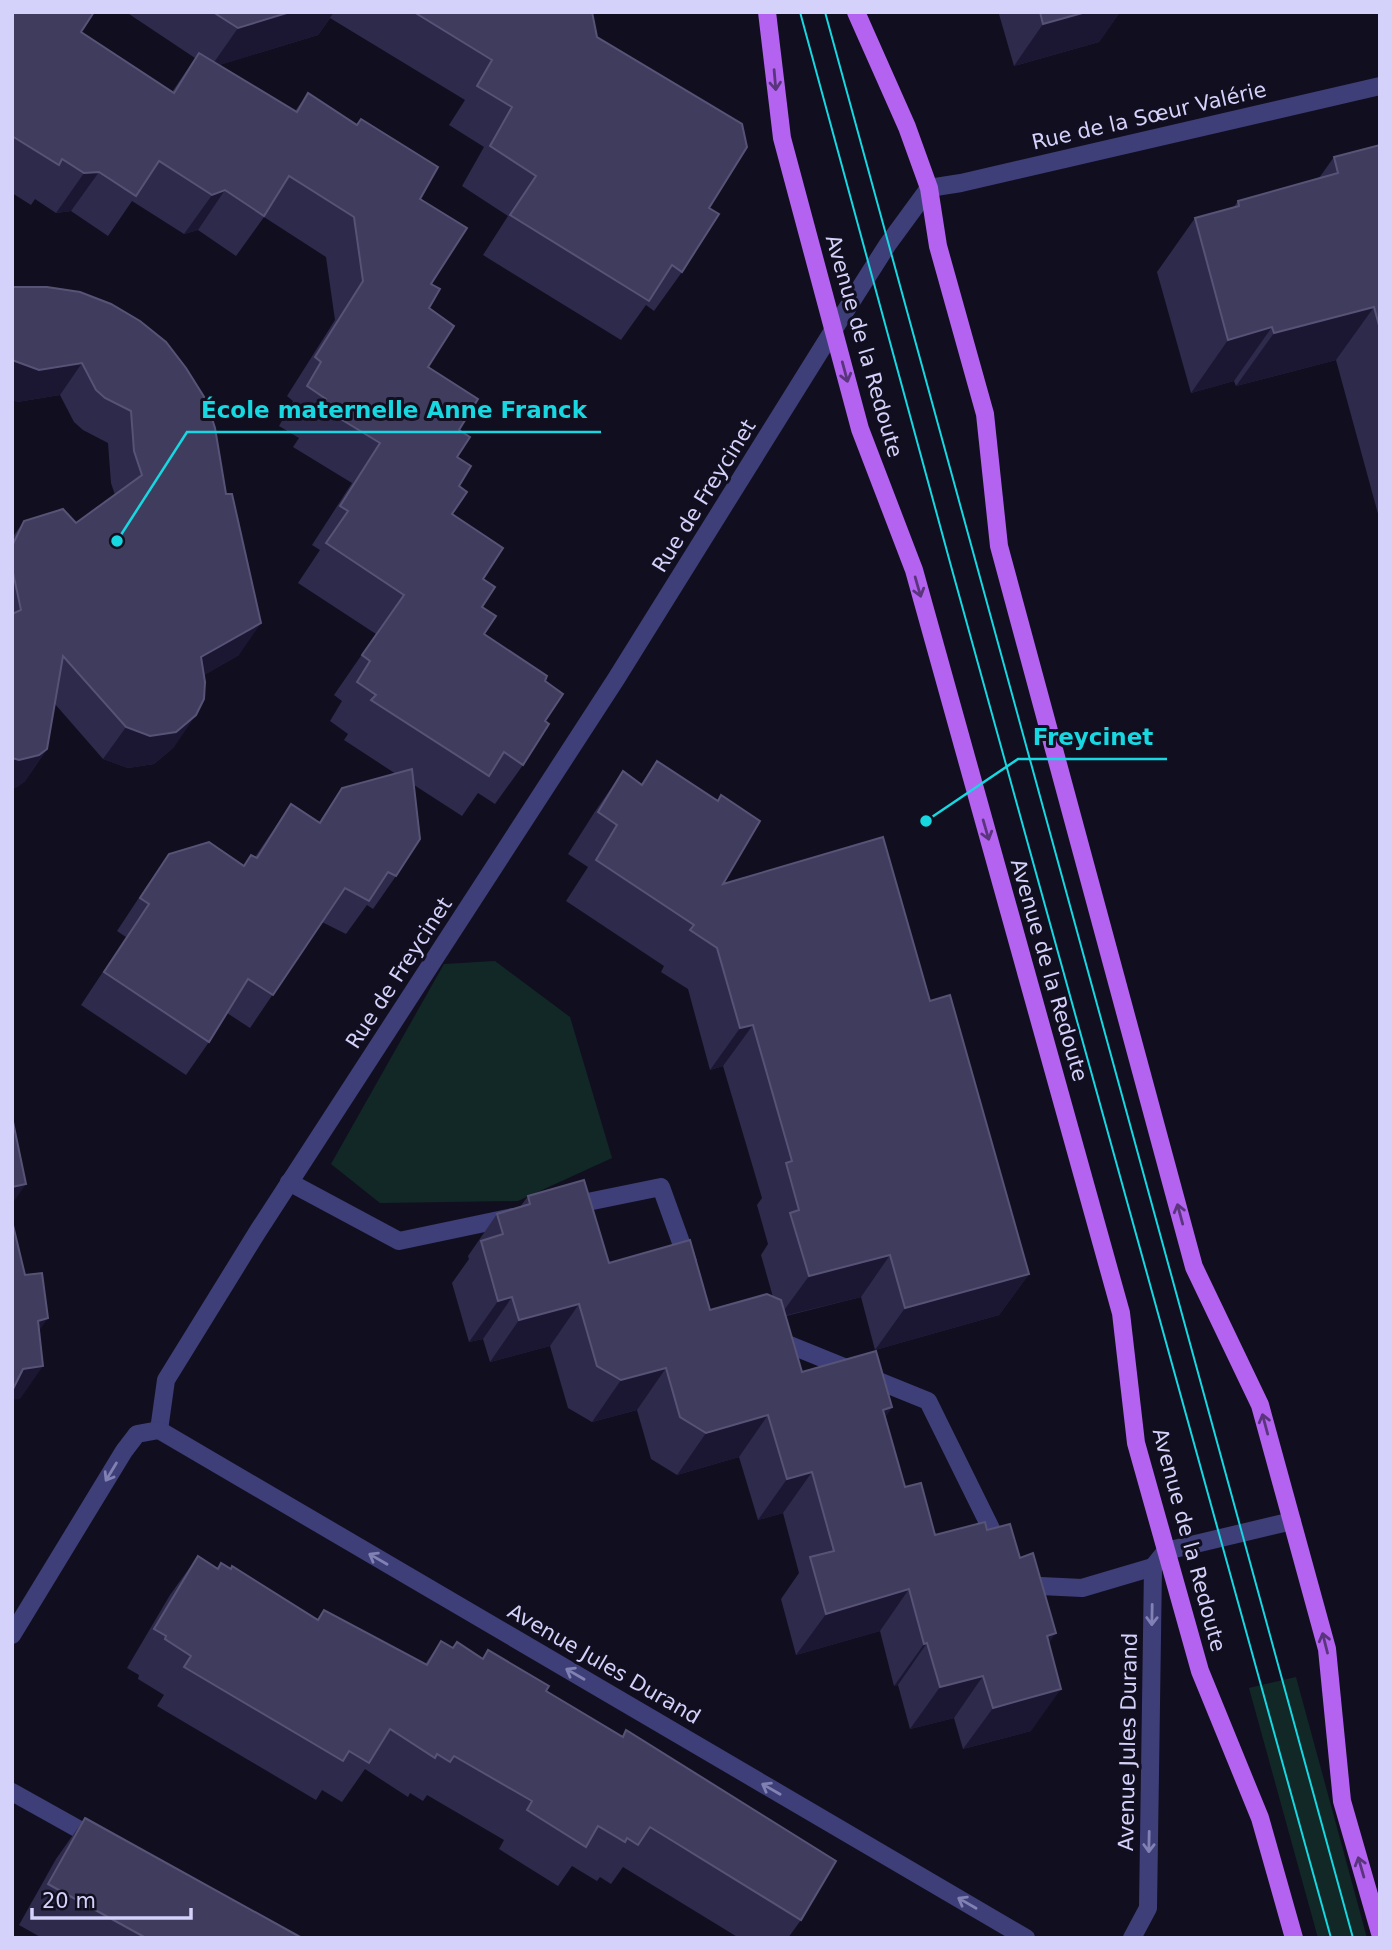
<svg xmlns="http://www.w3.org/2000/svg" width="1392" height="1950" font-family="'DejaVu Sans',sans-serif">
<style>
.green{fill:#122826}
.lines{fill:none;stroke-linecap:round;stroke-linejoin:round}
.minor{stroke:#3e3f79;stroke-width:18}
.major{stroke:#b363ef;stroke-width:18}
.tram{stroke:#17d7e1;stroke-width:2}
.wall{fill:#2e2a4b}
.shaded-wall{fill:#1b1732}
.building{fill:#403c5e;stroke:#575376;stroke-width:2}
.oneway{stroke:#5a357d}
.oneway2{stroke:#8281b3}
.labels{text-anchor:middle;dominant-baseline:central;stroke-width:6;stroke-linejoin:round;paint-order:stroke}
.street-label{font-size:21px;fill:#d4d1fa;stroke:#110f1f}
.leader{fill:none;stroke:#17d7e1;stroke-width:2.5}
.callout-dot{fill:#17d7e1;stroke:#110f1f;stroke-width:2.5}
.callout-label{font-size:23px;text-anchor:middle;font-weight:bold;fill:#17d7e1;stroke:#110f1f;stroke-width:6;stroke-linejoin:round;paint-order:stroke}
</style>
<rect width="100%" height="100%" fill="#110f1f"/>
<g class="green">
<path d="M495,961L570,1017L612,1158L518,1201L380,1203L331,1164L444,964Z"/>
<path d="M1296,1677L1367,1938H1318L1249,1688Z"/>
</g>
<g class="lines">
<g class="minor">
<path d="M289,1182L399,1241L513,1217"/>
<path d="M568,1206L661,1187L688,1262"/>
<path d="M775,1339L928,1401L1002,1551"/>
<path d="M159,1430L166,1380L258,1231L616,679L834,329L888,244L929,188L961,183L1380,86"/>
<path d="M159,1430L1026,1938"/>
<path d="M1020,1585L1082,1588L1153,1567"/>
<path d="M12,1635L124,1451L137,1434L159,1430"/>
<path d="M12,1792L98,1840"/>
<path d="M1132,1938L1148,1908L1153,1567L1166,1551L1292,1521"/>
</g>
<g class="major">
<path d="M767,12L782,138L860,429L914,570L1121,1313L1136,1443L1200,1671L1260,1818L1294,1938"/>
<path d="M856,12L907,127L929,188L938,246L985,414L999,546L1194,1267L1260,1405L1327,1649L1342,1801L1380,1933"/>
</g>
<g class="tram">
<path d="M800,12L951,566L1331,1938"/>
<path d="M825,12L1353,1938"/>
</g>
</g>
<g class="wall">
<path d="M12,12L81,32L172,92L195,58L126,12H592L597,37L709,208L682,272L654,311L646,305L621,340L483,255L508,216L462,186L484,147L449,125L465,100L330,18L318,35L219,65L295,111L308,93L420,199L431,284L429,308L428,367L459,430L457,457L459,486L452,514L483,579L482,607L484,634L545,681V721L523,765L495,804L478,793L462,816L414,785L396,876L373,909L367,905L346,934L322,922L250,1028L227,1013L209,1042L186,1075L81,1005L126,937L117,931L146,887L169,854L244,866L255,857L291,804L319,822L342,788L396,774L344,740L348,734L330,721L342,701L334,695L376,634L298,583L320,550L312,545L352,483L293,447L299,438L279,426L293,401L287,396L335,320L326,257L264,217L236,256L198,230L184,234L132,201L108,236L71,211L56,213L35,199L31,205L12,193Z"/>
<path d="M1000,12H1120L1099,42L1014,66L999,14Z"/>
<path d="M1380,145V521L1336,360L1236,386L1234,381L1191,393L1157,272L1195,218L1233,208L1238,201L1319,178L1334,157Z"/>
<path d="M80,292L239,655L204,675L174,747L154,764L128,768L103,759L55,704L47,749L25,781L17,787L12,788V538L24,521L76,523L115,495L111,483L108,443L83,430L74,422L60,395L17,402Z"/>
<path d="M657,761L723,884L930,1001L1029,1274L999,1315L875,1350L861,1297L786,1316L802,1372L892,1407L885,1417L905,1487L935,1535L987,1530L1020,1558L1049,1644L1031,1731L963,1749L954,1718L910,1729L898,1685L894,1686L880,1631L796,1655L781,1599L799,1573L783,1513L758,1520L739,1457L677,1475L651,1459L637,1410L592,1422L568,1408L550,1346L490,1362L483,1339L469,1342L452,1283L469,1259L468,1256L497,1214L520,1207L528,1196L609,1263L710,1310L773,1297L761,1255L768,1244L757,1205L762,1198L723,1066L710,1070L688,989L661,972L664,966L566,901L588,867L568,854L594,813L623,771L641,784Z"/>
<path d="M198,1556L217,1568L221,1563L231,1569L232,1566L317,1620L324,1610L425,1664L441,1641L453,1648L482,1658L488,1650L546,1691L622,1736L626,1730L801,1920L788,1938H739L623,1867L611,1884L600,1877L597,1881L572,1866L558,1886L499,1849L504,1840L427,1795L423,1801L410,1793L408,1797L365,1769L342,1802L322,1790L316,1800L157,1706L164,1695L138,1679L139,1675L127,1668L170,1595Z"/>
<path d="M85,1818L302,1938H42L19,1925L56,1859Z"/>
</g>
<g class="shaded-wall">
<path d="M290,12H334L318,35L210,68L238,28Z"/>
<path d="M1086,12H1120L1099,42L1014,66L1043,24Z"/>
<path d="M99,172L71,211L56,213L84,173Z"/>
<path d="M225,190L198,230L184,234L212,195Z"/>
<path d="M1374,307L1336,360L1236,386L1274,333Z"/>
<path d="M1272,327L1234,381L1191,393L1228,340Z"/>
<path d="M12,360L82,363L60,395L17,402L12,400Z"/>
<path d="M261,623L239,655L179,689L201,657Z"/>
<path d="M196,715L174,747L154,764L128,768L103,759L126,727Z"/>
<path d="M47,749L25,781L17,787L12,788V758Z"/>
<path d="M753,1025L723,1066L710,1070L740,1028Z"/>
<path d="M26,1184L12,1204V1187Z"/>
<path d="M890,1255L861,1297L779,1317L809,1276Z"/>
<path d="M1029,1274L999,1315L875,1350L905,1308Z"/>
<path d="M512,1297L483,1339L469,1342L498,1301Z"/>
<path d="M579,1304L550,1346L490,1362L519,1320Z"/>
<path d="M48,1318L25,1351L38,1321Z"/>
<path d="M43,1366L20,1399L12,1400V1384L23,1369Z"/>
<path d="M666,1368L637,1410L592,1422L621,1380Z"/>
<path d="M892,1407L862,1449L883,1410Z"/>
<path d="M768,1415L739,1457L677,1475L706,1433Z"/>
<path d="M812,1472L783,1513L758,1520L787,1479Z"/>
<path d="M909,1589L880,1631L796,1655L826,1614Z"/>
<path d="M1056,1633L1027,1675L1047,1636Z"/>
<path d="M927,1643L898,1685L894,1686L924,1644Z"/>
<path d="M983,1676L954,1718L910,1729L940,1687Z"/>
<path d="M1061,1689L1031,1731L963,1749L993,1708Z"/>
</g>
<g class="building">
<path d="M12,12H94L81,32L174,93L199,53L297,112L308,93L357,125L361,119L438,167L420,199L467,228L431,284L440,289L429,308L454,326L428,367L478,399L459,430L470,437L457,457L471,466L459,486L467,492L452,514L503,548L483,579L495,587L482,607L496,616L484,634L547,676L545,681L563,694L545,721L549,724L523,765L504,752L489,776L371,700L376,695L357,682L370,661L362,655L404,595L326,543L348,511L340,506L380,443L321,407L326,399L307,386L321,362L315,357L363,281L354,217L289,176L264,216L225,190L212,195L159,161L136,196L99,172L84,173L62,159L59,165L12,136Z"/>
<path d="M213,12H290L238,28Z"/>
<path d="M414,12H592L597,37L742,124L747,147L709,208L719,214L682,272L672,265L649,301L510,215L536,176L490,146L512,107L477,86L492,60Z"/>
<path d="M1040,12H1086L1043,24Z"/>
<path d="M1380,145V329L1374,307L1274,333L1272,327L1228,340L1195,218L1239,206L1238,201L1338,173L1334,157Z"/>
<path d="M12,287H47L80,292L111,304L140,321L166,342L186,368L206,400L215,428L226,494H232L261,623L201,657L205,682L204,699L196,715L176,732L150,736L126,727L63,656L47,749L39,755L19,760L12,758V614L21,610L12,568L13,544L24,521L63,509L76,523L142,475L134,451L131,411L105,398L96,390L82,363L39,370L12,360Z"/>
<path d="M657,761L718,801L721,795L760,821L723,884L883,837L930,1001L950,995L1029,1274L905,1308L890,1255L809,1276L790,1213L799,1210L786,1163L792,1161L753,1025L740,1028L717,948L690,930L694,925L596,860L617,825L598,812L623,771L642,785Z"/>
<path d="M412,769L420,839L396,876L388,872L369,901L345,888L273,995L248,979L209,1042L104,972L149,904L140,898L169,854L209,842L244,866L251,855L257,858L291,804L320,823L342,788Z"/>
<path d="M12,1117L26,1184L12,1187Z"/>
<path d="M584,1180L609,1263L690,1240L710,1310L767,1294L781,1300L802,1372L876,1351L892,1407L883,1410L905,1487L921,1483L935,1535L985,1522L987,1530L1010,1524L1020,1558L1033,1553L1056,1633L1047,1636L1061,1689L993,1708L983,1676L940,1687L927,1643L924,1644L909,1589L826,1614L810,1557L834,1551L812,1472L787,1479L768,1415L706,1433L680,1417L666,1368L621,1380L597,1366L579,1304L519,1320L512,1297L498,1301L481,1241L503,1234L497,1214L530,1204L528,1196Z"/>
<path d="M12,1221L25,1275L42,1273L48,1318L38,1321L43,1366L23,1369L12,1391Z"/>
<path d="M198,1556L218,1569L221,1563L231,1569L232,1566L318,1620L324,1610L427,1665L441,1641L453,1648L457,1642L483,1659L488,1650L549,1686L546,1691L623,1737L626,1730L836,1861L801,1920L650,1827L638,1845L627,1838L625,1842L598,1826L586,1847L527,1810L532,1801L454,1756L450,1762L437,1754L435,1758L390,1729L369,1763L349,1751L343,1761L184,1667L191,1656L165,1639L166,1636L154,1629Z"/>
<path d="M85,1818L302,1938H146L48,1884Z"/>
</g>
<defs><path id="oneway-shaft" d="M-6 0H5M1.5-3L5.5 0L1.5 3" fill="none" stroke-width="1.6" stroke-linecap="round" stroke-linejoin="round" transform="scale(1.75)"/></defs>
<g class="oneway">
<use href="#oneway-shaft" transform="translate(775 80) rotate(85)"/>
<use href="#oneway-shaft" transform="translate(845 372) rotate(75)"/>
<use href="#oneway-shaft" transform="translate(918 587) rotate(74)"/>
<use href="#oneway-shaft" transform="translate(986 830) rotate(74)"/>
<use href="#oneway-shaft" transform="translate(1180 1214) rotate(-105)"/>
<use href="#oneway-shaft" transform="translate(1265 1424) rotate(-105)"/>
<use href="#oneway-shaft" transform="translate(1325 1643) rotate(-104)"/>
<use href="#oneway-shaft" transform="translate(1361 1867) rotate(-106)"/>
</g>
<g class="oneway2">
<use href="#oneway-shaft" transform="translate(111 1472) rotate(121)"/>
<use href="#oneway-shaft" transform="translate(378 1559) rotate(-150)"/>
<use href="#oneway-shaft" transform="translate(1152 1615) rotate(91)"/>
<use href="#oneway-shaft" transform="translate(575 1674) rotate(-150)"/>
<use href="#oneway-shaft" transform="translate(771 1789) rotate(-150)"/>
<use href="#oneway-shaft" transform="translate(1149 1842) rotate(91)"/>
<use href="#oneway-shaft" transform="translate(967 1903) rotate(-150)"/>
</g>
<g class="labels">
<g class="street-label">
<text transform="translate(1149 116) rotate(-13)">Rue de la Sœur Valérie</text>
<text transform="translate(864 346) rotate(74)">Avenue de la Redoute</text>
<text transform="translate(704 496) rotate(-58)">Rue de Freycinet</text>
<text transform="translate(1049 970) rotate(74)">Avenue de la Redoute</text>
<text transform="translate(399 973) rotate(-57)">Rue de Freycinet</text>
<text transform="translate(1189 1540) rotate(75)">Avenue de la Redoute</text>
<text transform="translate(604 1664) rotate(30)">Avenue Jules Durand</text>
<text transform="translate(1128 1742) rotate(-89)">Avenue Jules Durand</text>
</g>
</g>
<path class="leader" d="M117 541L187 432H601M926 821L1018 759H1167"/>
<g class="callout-dot">
<circle cx="117" cy="541" r="7"/>
<circle cx="926" cy="821" r="7"/>
</g>
<g class="callout-label">
<text x="394" y="418">École maternelle Anne Franck</text>
<text x="1093" y="745">Freycinet</text>
</g>
<rect width="1392" height="1950" fill="none" stroke="#d4d1fa" stroke-width="28"/>
<path d="M32 1908v10h159v-10" fill="none" stroke="#d4d1fa" stroke-width="3.5"/>
<text x="42" y="1908" font-size="21" fill="#d4d1fa" stroke="#110f1f" stroke-width="5" paint-order="stroke">20 m</text>
</svg>
